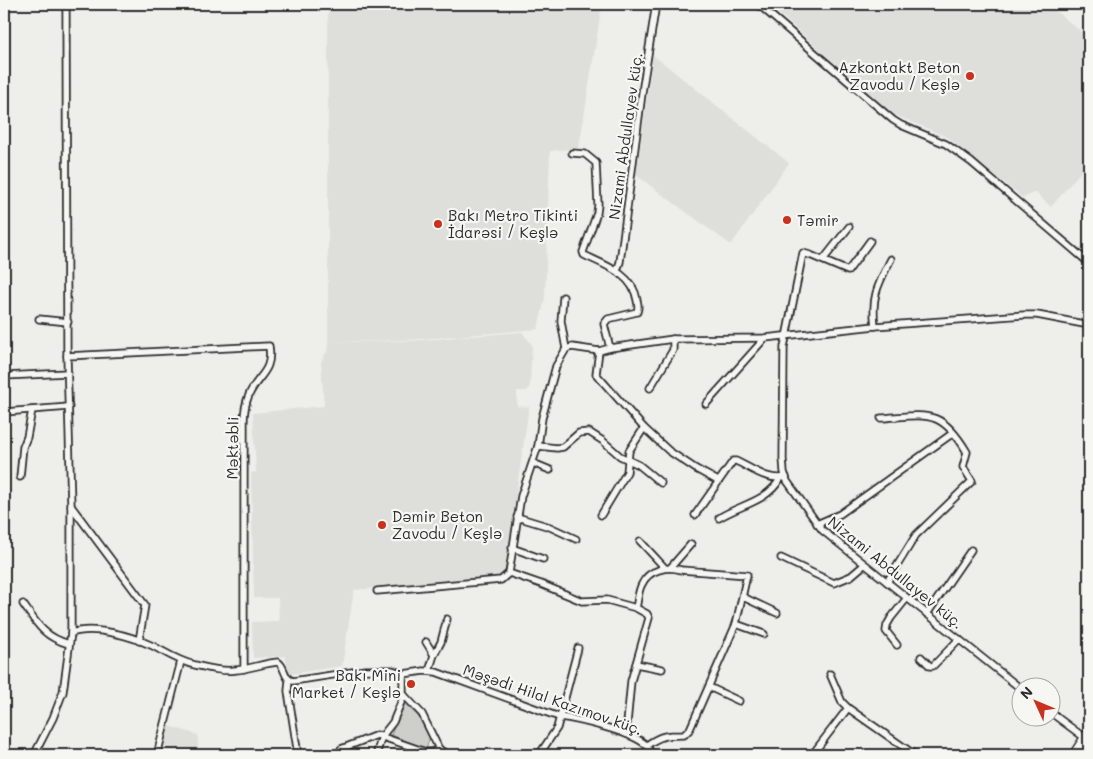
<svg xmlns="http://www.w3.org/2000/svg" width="1093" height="759" font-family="Mali,sans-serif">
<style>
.built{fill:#dededb}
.green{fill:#cececa;stroke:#7c7c7a}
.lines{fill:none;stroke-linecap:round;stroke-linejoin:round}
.minor-casing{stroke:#2b2b2b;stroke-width:9}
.primary-casing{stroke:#2b2b2b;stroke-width:12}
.minor{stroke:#f6f6f2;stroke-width:5.5}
.primary{stroke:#f6f6f2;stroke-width:9}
.poi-dot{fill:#c8321e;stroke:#f6f6f2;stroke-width:2}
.labels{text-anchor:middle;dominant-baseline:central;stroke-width:4.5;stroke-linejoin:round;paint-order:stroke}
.poi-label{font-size:15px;fill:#2b2b2b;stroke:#f6f6f2;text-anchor:start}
.street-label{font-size:15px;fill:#2b2b2b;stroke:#f6f6f2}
</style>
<rect width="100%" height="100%" fill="#eeeeea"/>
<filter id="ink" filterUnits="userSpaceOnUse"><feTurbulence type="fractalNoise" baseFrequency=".02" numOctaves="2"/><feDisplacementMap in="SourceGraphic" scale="10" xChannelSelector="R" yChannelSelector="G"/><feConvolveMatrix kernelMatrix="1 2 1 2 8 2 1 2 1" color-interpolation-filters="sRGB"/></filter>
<g filter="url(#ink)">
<g class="built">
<path d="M328,4H602L579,148L550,151L545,298L538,329L409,340L330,342L409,341L522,332L532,345L530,386L527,391H517V406L529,407L504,577L354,590L342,666L290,674L285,656L253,658L252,622L279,621L278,598H254L251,473L256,472L253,413L324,406L321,362L325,354L327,353L328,342Z"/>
<path d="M768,4H1047L1089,38V162L1051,207L1035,192L1023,198L947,137L893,114Z"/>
<path d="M653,55L789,163L731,245L636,175Z"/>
<path d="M167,725L198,735V755H161Z"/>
</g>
<path class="green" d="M404,703L418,716L430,737L426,749L391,735Z"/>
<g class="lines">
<g class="minor-casing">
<g id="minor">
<path d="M758,4L893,120L901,125L946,144L971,162L1089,263"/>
<path d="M572,153L585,154L596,163L598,205L597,213L583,252L584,255C605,265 633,274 637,300C638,305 639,307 637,312L608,319L604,324L610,348"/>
<path d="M870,241L848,271L810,255L803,253L784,347L783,459L784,472L787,481L822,530L1020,688"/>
<path d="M823,260L849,227"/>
<path d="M617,271L620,262L643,86L656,4"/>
<path d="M563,297L561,321L566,349"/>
<path d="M39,319L68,322"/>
<path d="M875,326C871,296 878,285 891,259"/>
<path d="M599,351L596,374L644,428L669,451L696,469L718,481"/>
<path d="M67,356L269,346C273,373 258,374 249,395C245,404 244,414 244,422V669"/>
<path d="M4,376L68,373"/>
<path d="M650,388L673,350V339"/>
<path d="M706,404L765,338"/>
<path d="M4,412L69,407"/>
<path d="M881,418C927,415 941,408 967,452L963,467L972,481L916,535L887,582"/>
<path d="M538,446L557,448L563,447L579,433L589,432L603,441L620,456L639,465L661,483"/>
<path d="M533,463L550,470"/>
<path d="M20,477L23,447L27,437L32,410"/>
<path d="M71,506L145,605L139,641"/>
<path d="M601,515L627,472L629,451L644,428"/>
<path d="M695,515L733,461H736C751,468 769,482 786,477"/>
<path d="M517,517L550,527L576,539"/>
<path d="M719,518C739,505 767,502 780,479"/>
<path d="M817,524L840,514L953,433"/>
<path d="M640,541L665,568"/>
<path d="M512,548L543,559"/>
<path d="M781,558L834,583L851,576L864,565"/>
<path d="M671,567L691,544"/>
<path d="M509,573L521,496L538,446L542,418L556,366L566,349L572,347L599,351L610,348L673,339L765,338L875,326L1024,315H1037L1089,325"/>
<path d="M377,591L501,580L509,573L541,584L582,601L607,600L636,608L647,614L649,618L631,681L626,734"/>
<path d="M743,597L777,613"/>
<path d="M23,604C37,624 44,637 69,644"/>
<path d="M636,608C638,600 638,591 642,584C649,569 668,566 681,570L747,575L736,624L690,729L684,735C667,735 661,735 647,745"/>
<path d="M927,614L971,550"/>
<path d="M736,624L764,634"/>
<path d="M71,633C94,625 131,636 153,646C166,653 180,662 195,665C208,668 223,672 236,670C250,669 264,663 278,662C286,667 283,679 293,681L365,670H392L403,674L424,671L436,672L559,717C577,719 633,732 646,745C649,748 650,751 651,755"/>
<path d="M426,642L434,655"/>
<path d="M897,645L886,631L887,625L891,618L907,598"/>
<path d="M921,657L930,666H933L959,639"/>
<path d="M636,664L662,669"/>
<path d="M429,671L434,655L441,642L447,619"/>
<path d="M403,674V692L404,695L422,714L439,749L448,755"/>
<path d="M830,674L842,702L848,708L915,755"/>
<path d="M289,680L288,691L298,755"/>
<path d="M709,687L739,701"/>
<path d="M1050,712L1085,738"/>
<path d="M341,749L377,735L426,752H432L439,749"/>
<path d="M34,755L53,718L63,692L71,633V506L67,356L66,4"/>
<path d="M157,755L181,661"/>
<path d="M376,755L382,736L393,722L404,695"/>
<path d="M539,755L557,728L578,648"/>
<path d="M812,755L848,708"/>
</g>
</g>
<g class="primary-casing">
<path id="primary" d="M1074,755L1089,732"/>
</g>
<use href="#minor" class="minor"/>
<use href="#primary" class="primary"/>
</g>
</g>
<g class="poi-dot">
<circle cx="970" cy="76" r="5"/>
<circle cx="787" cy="220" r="5"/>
<circle cx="438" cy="224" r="5"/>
<circle cx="382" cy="525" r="5"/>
<circle cx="411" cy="684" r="5"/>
</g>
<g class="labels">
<g class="poi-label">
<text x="960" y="67" text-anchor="end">Azkontakt Beton<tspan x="960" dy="17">Zavodu / Keşlə</tspan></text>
<text x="448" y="215">Bakı Metro Tikinti<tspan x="448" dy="17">İdarəsi / Keşlə</tspan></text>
<text x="797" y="220">Təmir</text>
<text x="392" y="516">Dəmir Beton<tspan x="392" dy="17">Zavodu / Keşlə</tspan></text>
<text x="401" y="675" text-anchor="end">Bakı Mini<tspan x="401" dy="17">Market / Keşlə</tspan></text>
</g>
<g class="street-label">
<text transform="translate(625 136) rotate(-82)">Nizami Abdullayev küç.</text>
<text transform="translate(232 448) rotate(-89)">Məktəbli</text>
<text transform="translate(896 572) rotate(39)">Nizami Abdullayev küç.</text>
<text transform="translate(553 699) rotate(19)">Məşədi Hilal Kazımov küç.</text>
</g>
</g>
<rect width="1093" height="759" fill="none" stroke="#f6f6f2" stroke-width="20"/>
<rect x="10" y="10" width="1073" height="739" fill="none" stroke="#2b2b2b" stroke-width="2" filter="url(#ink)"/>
<g transform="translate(1036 702) rotate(314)"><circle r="24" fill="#f6f6f2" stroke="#a5a5a2"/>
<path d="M0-4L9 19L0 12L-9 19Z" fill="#c8321e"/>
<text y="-8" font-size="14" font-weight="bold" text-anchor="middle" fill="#2b2b2b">N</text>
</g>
</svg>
